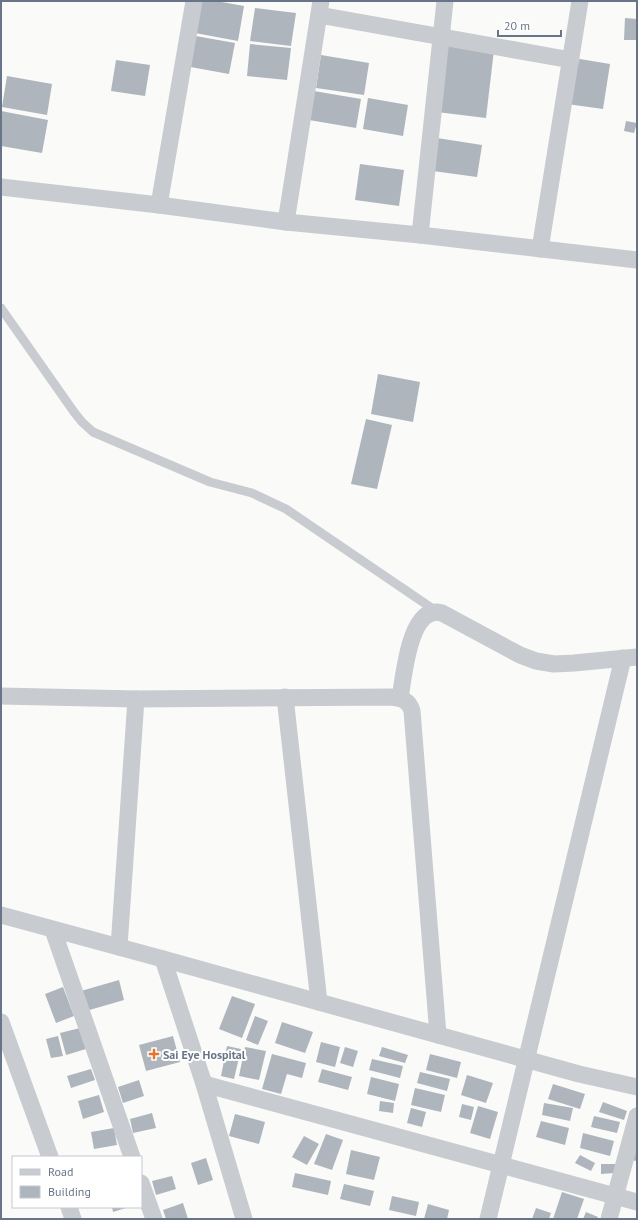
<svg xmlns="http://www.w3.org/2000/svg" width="638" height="1220" font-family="'PT Sans',sans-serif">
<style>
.building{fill:#aeb5bd}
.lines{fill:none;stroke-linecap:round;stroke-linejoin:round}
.service{stroke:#c8cbcf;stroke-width:9}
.minor{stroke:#c8cbcf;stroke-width:17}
.poi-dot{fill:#e6742c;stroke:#fff;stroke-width:1.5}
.labels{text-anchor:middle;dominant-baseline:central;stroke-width:4;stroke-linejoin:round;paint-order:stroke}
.poi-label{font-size:12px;font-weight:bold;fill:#687589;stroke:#fff;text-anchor:start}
</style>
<rect width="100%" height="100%" fill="#fafaf8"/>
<g class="building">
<path d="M201,1H216L244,6L238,41L195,33Z"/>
<path d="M255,8L296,13L291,46L250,41Z"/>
<path d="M625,18L637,19V40H624Z"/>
<path d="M190,35L235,43L229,74L185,66Z"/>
<path d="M250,44L291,48L287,80L247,76Z"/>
<path d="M445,44L494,50L486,118L437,112Z"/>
<path d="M321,55L369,63L364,95L316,88Z"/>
<path d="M574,58L610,64L603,109L567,104Z"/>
<path d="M116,60L150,65L145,96L111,91Z"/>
<path d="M7,76L52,84L47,115L2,107Z"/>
<path d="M314,91L361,99L356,128L309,120Z"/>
<path d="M368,98L408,105L403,136L363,129Z"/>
<path d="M1,111L48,120L42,153L1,146Z"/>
<path d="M626,121L637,123L634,133L624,131Z"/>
<path d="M437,138L482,145L477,177L433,171Z"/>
<path d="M360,164L404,170L399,206L355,200Z"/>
<path d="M378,374L420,382L413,422L371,414Z"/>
<path d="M366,419L392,425L377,489L351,484Z"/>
<path d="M119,980L124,1000L86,1011L81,991Z"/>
<path d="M63,987L74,1016L56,1023L45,994Z"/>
<path d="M232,996L255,1004L242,1038L219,1029Z"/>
<path d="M255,1016L268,1021L258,1045L246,1040Z"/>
<path d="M282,1022L313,1032L305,1053L275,1043Z"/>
<path d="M80,1028L86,1049L66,1055L60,1033Z"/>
<path d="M58,1036L63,1056L51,1058L46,1039Z"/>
<path d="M173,1036L180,1062L146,1071L139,1045Z"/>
<path d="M321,1042L340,1047L335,1067L316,1062Z"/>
<path d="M227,1046L241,1049L234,1079L221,1076Z"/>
<path d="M245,1047L266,1051L259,1080L239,1076Z"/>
<path d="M345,1047L358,1051L353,1067L340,1063Z"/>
<path d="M382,1047L408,1055L405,1063L379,1056Z"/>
<path d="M272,1054L306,1063L302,1078L287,1074L281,1094L262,1089Z"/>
<path d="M430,1054L461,1062L457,1078L426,1070Z"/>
<path d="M372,1059L403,1066L400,1078L369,1070Z"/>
<path d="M91,1069L95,1080L71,1088L67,1076Z"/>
<path d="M322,1069L352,1077L348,1090L318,1082Z"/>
<path d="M420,1072L450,1079L447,1091L417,1083Z"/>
<path d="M467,1075L493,1083L486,1103L461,1095Z"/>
<path d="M371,1077L399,1084L395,1101L367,1094Z"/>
<path d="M139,1080L144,1096L123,1103L118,1087Z"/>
<path d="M553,1084L585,1094L580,1109L548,1099Z"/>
<path d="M415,1088L445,1095L441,1112L411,1105Z"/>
<path d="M99,1095L104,1112L83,1119L78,1101Z"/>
<path d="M380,1101L394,1103L393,1113L379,1111Z"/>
<path d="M603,1102L627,1111L624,1120L599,1112Z"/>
<path d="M544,1103L573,1108L570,1121L542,1115Z"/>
<path d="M462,1104L474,1107L471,1120L459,1117Z"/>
<path d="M478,1106L498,1112L490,1139L470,1133Z"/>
<path d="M411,1108L426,1112L422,1127L407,1123Z"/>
<path d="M152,1113L156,1128L133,1133L130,1119Z"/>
<path d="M235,1114L265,1122L259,1144L229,1136Z"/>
<path d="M594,1116L620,1122L617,1133L591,1127Z"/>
<path d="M541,1121L569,1128L565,1145L536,1137Z"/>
<path d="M114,1128L117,1145L94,1149L91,1132Z"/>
<path d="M583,1133L614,1141L610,1156L580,1148Z"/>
<path d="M326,1134L343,1140L332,1170L314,1164Z"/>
<path d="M304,1136L319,1144L307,1165L292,1157Z"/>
<path d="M637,1148V1161L630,1160Z"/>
<path d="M351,1150L380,1157L374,1180L346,1174Z"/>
<path d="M580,1155L595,1163L591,1171L575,1163Z"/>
<path d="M206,1158L213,1180L198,1185L191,1163Z"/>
<path d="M601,1164H615V1173L601,1174Z"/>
<path d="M295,1173L331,1181L328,1195L292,1187Z"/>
<path d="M172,1176L176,1189L156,1195L152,1181Z"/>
<path d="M344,1184L374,1191L370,1206L340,1199Z"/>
<path d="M562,1192L584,1199L577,1219H553Z"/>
<path d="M392,1196L419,1202L416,1216L389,1210Z"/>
<path d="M183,1203L188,1219H166L163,1210Z"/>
<path d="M428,1204L449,1210L447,1219H424Z"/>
<path d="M112,1207H129L113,1212Z"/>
<path d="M536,1208L551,1213L549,1219H532Z"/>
<path d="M586,1212L598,1217L597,1219H583Z"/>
</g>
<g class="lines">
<path class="service" d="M1,308L74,412L82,422L93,432L210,482L252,493L286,509L436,611"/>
<g class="minor">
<path d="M319,15L571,60"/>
<path d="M1,187L159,205L286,222L420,235L637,260"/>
<path d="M159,205L194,1"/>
<path d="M286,222L321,1"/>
<path d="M420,235L445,1"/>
<path d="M540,249L580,1"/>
<path d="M1,696L136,699L391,697C401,698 409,700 412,711L438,1035"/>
<path d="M285,697L319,1002"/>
<path d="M400,698C404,677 409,604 442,613L520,655L536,661L554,664L574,663L637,657"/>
<path d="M1,915L163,959L579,1074L637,1087"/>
<path d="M53,930L132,1157"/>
<path d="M119,947L136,699"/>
<path d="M163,959L204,1084L244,1219"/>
<path d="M1,1022L50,1157"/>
<path d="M204,1084L637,1202"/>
<path d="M141,1183L154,1219"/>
<path d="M69,1207L73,1219"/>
<path d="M488,1219L623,658"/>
<path d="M609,1219L637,1116"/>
</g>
</g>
<path class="poi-dot" d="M152 1048h4v4h4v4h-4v4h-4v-4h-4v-4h4z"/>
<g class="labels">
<g class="poi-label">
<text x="163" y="1054">Sai Eye Hospital</text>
</g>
</g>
<rect width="638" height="1220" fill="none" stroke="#687589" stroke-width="4"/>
<rect x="12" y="1156" width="130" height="52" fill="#ffffff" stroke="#c3c8d0"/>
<rect x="20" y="1169" width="20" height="6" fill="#c8cbcf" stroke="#c3c8d0"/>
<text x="48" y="1176" font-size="12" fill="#687589">Road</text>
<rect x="20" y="1186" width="20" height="12" fill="#aeb5bd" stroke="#c3c8d0"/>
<text x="48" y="1196" font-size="12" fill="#687589">Building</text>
<path d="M498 30v6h63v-6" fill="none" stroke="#687589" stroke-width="2"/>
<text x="504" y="30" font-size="12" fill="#687589" stroke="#ffffff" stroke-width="3" paint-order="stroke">20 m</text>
</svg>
